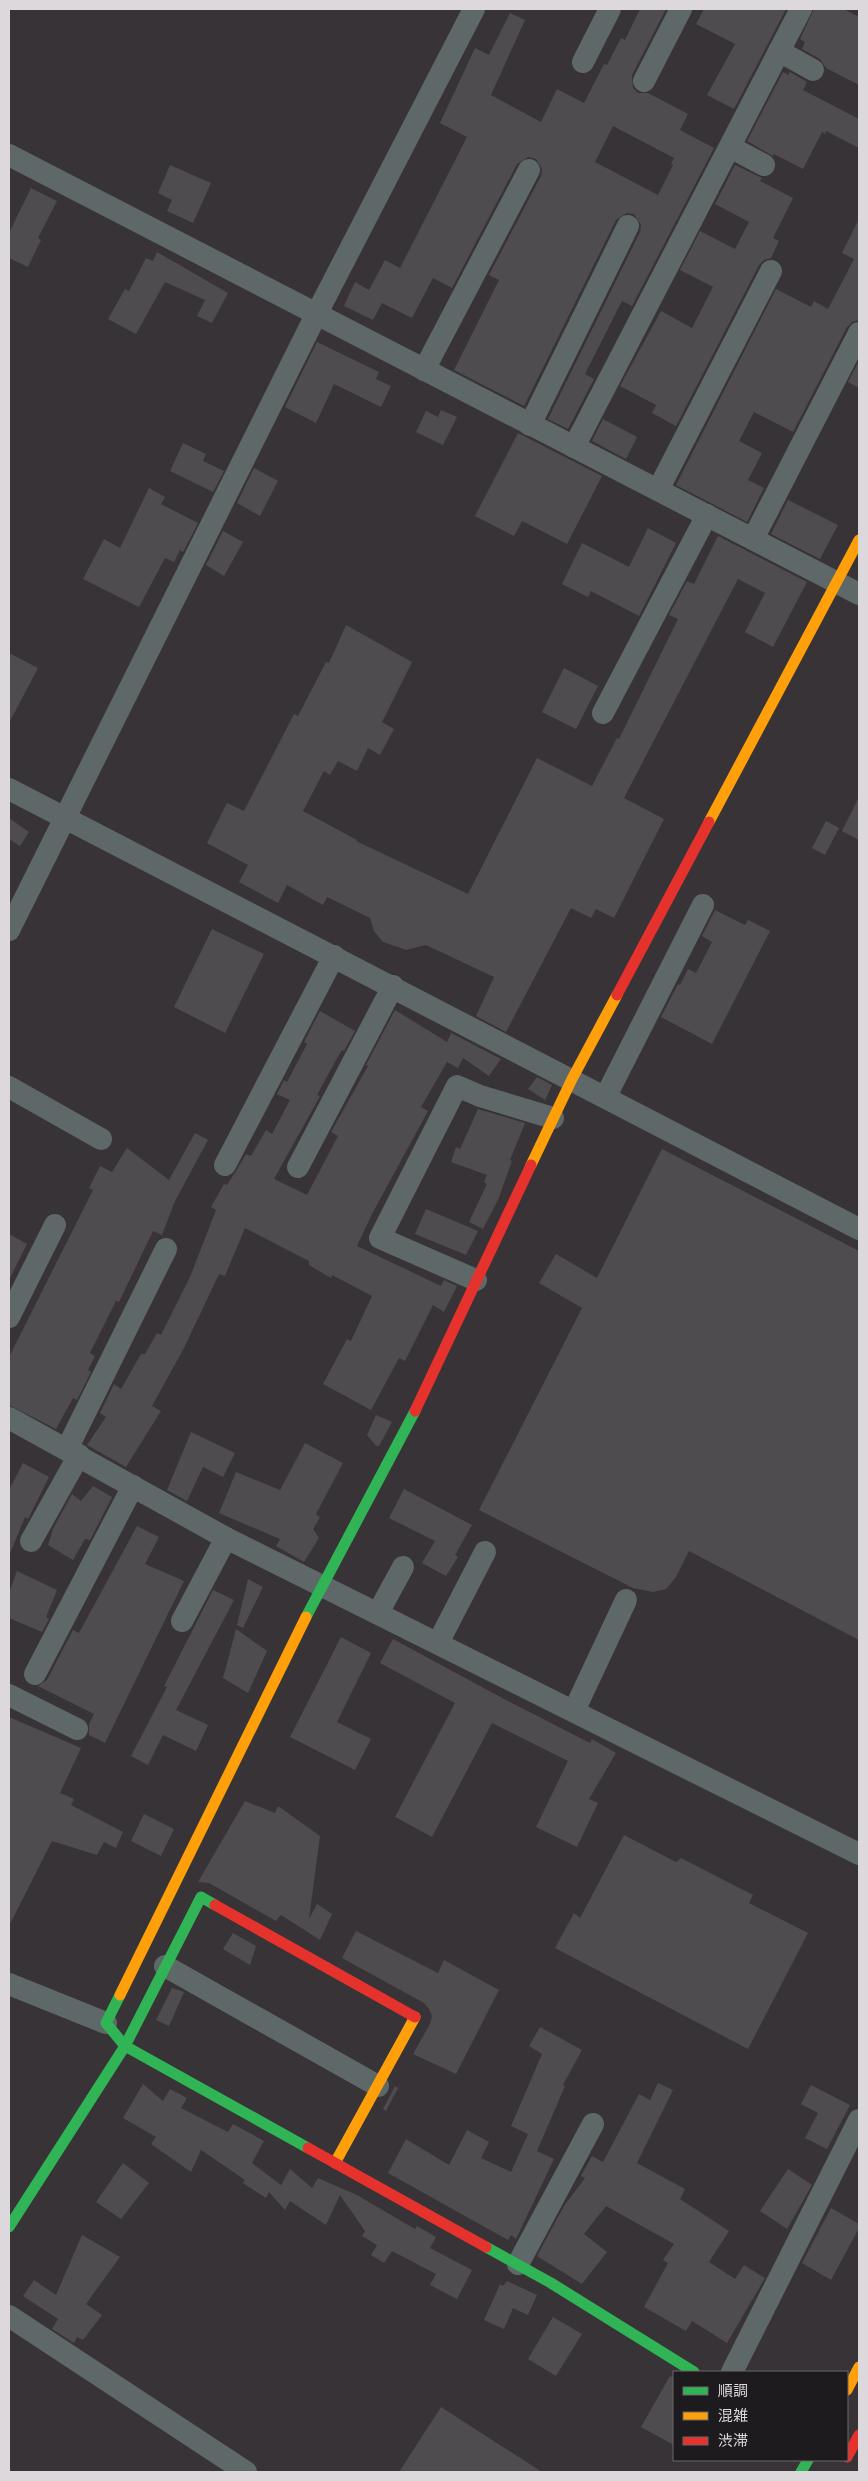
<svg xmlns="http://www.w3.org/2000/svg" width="868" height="2481" font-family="'IBM Plex Serif','Noto Sans JP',serif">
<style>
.building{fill:#4f4c4f;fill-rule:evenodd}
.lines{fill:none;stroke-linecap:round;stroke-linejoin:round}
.street{stroke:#5e6869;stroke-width:22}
.fast{stroke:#30b455;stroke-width:11}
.slow{stroke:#ff9f0a;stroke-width:11}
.jam{stroke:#e5322d;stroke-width:11}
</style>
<rect width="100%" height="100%" fill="#373337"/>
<g class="building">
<path d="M640,9H666L632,75L633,88L638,93H648L688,114L680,130L714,148L632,306L622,301L585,374L594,379L568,429L548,419L640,232L641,225L634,214L627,213L616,220L524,406L454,370L499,280L489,275L541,176L542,169L536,159L528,157L517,164L452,288L433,278L412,318L382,303L373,320L344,306L355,282L369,290L385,260L400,268L467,137L440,123L475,48L489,55L510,13L525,20L491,95L541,122L557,89L584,103L604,64L607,65L621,38L625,40ZM613,126L674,158L671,164L673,165L658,195L595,162Z"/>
<path d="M704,9H786L734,109L707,95L735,44L696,24Z"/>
<path d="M814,9H843L859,17V85L826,68L820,59L802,49L805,42L800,39Z"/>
<path d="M783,72L788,75L790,72L807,82L803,90L859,119V148L826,131L825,134L822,132L803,169L774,154L773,156L747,141Z"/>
<path d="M170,165L211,183L193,223L167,211L172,200L158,193Z"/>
<path d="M735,165L762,178L760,181L793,198L773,238L779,241L771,258L764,260L759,265L676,426L652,413L656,405L620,386L661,311L692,328L713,287L680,270L700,231L735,249L749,222L715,204Z"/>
<path d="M31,188L57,201L38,238L41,240L28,267L9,258V233Z"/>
<path d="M859,219V320L852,322L847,327L793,432L754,412L739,441L762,453L748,480L764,488L747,522L676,485L776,289L811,307L814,301L828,309L854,259L842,253Z"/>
<path d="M157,252L228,293L212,323L197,316L205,300L165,282L136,334L108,319L125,289L129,291L146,258L153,261Z"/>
<path d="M317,342L379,372L376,379L391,386L381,407L334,384L316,423L285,407Z"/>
<path d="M859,361V388L848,382Z"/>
<path d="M441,410L457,417L443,445L416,432L426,411L438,417Z"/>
<path d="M603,419L637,437L626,459L592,441Z"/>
<path d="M518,433L602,476L567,544L522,521L514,536L475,516Z"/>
<path d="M183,443L206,454L203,461L224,471L213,492L170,471Z"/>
<path d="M254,468L278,481L260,516L237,503Z"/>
<path d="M149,488L165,497L161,504L198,523L183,552L180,550L174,562L165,558L139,607L83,579L104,539L120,548Z"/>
<path d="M788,500L838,525L820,559L771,534Z"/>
<path d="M648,528L676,543L639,616L591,591L588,597L562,584L582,543L629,567Z"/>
<path d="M223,531L243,542L224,576L206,565Z"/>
<path d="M718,536L807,582L773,647L745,632L765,593L738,579L624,798L664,819L614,918L596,909L591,918L571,908L506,1032L476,1016L494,977L426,945L406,950L383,942L374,931L370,918L327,897L323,905L287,885L278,903L239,882L248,865L207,843L227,803L244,811L294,714L298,716L326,662L329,663L346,625L412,662L382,722L394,729L380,755L368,748L357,771L338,761L330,775L324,771L303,811L357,840L356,841L468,894L537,758L592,786L617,738L619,739L678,619L669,615L687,581L694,584Z"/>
<path d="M9,653L38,668L9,723Z"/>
<path d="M564,668L598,686L576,729L542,712Z"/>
<path d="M859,797V840L842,831Z"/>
<path d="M9,818L29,832L20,846L9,839Z"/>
<path d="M826,821L839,828L825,855L812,848Z"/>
<path d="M715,910L745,925L748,920L770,931L712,1044L661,1017L678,984L680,985L688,969L696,973L712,942L702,936Z"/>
<path d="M212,929L264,954L225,1033L174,1007Z"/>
<path d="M395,1010L447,1042L451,1033L501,1059L489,1076L463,1058L458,1068L447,1062L421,1107L428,1111L372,1214L357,1246L441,1286L444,1280L457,1286L444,1312L433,1305L405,1361L399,1358L371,1410L323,1384L347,1339L351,1341L372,1296L332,1275L331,1278L309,1265V1261L245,1228L225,1276L219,1274L184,1348L152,1406L161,1411L126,1467L87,1445L106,1417L100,1413L114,1384L121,1389L141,1354H145L157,1333L161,1335L190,1277L216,1210L211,1207L224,1184L227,1185L236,1171L246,1154L251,1156L266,1130L272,1134L290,1100L277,1094L284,1080L287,1082L307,1044L304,1042L320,1011L355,1031L344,1051L342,1050L336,1060L317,1095L320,1096L274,1179L307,1195L338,1136L331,1132L368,1066L366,1065Z"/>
<path d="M537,1077L552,1085L545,1100L528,1089Z"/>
<path d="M478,1109L525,1123L510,1160L512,1161L498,1200L483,1229L469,1222L487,1184L484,1182L487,1175L451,1162L456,1147L460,1149Z"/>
<path d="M195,1133L208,1140L175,1201L162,1235L153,1231L119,1302L116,1301L90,1353L95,1356L88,1370L91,1372L77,1400L73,1398L56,1429L9,1405V1357L93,1190L89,1188L100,1166L112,1172L127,1148L169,1180Z"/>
<path d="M662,1149L859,1251V1640L689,1551L676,1577L666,1589L653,1592L633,1588L479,1510L582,1308L539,1283L556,1254L597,1278Z"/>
<path d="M426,1209L478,1231L466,1255L415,1234Z"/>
<path d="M9,1234L27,1244L9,1280Z"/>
<path d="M376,1415L392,1422L379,1446H376L367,1435Z"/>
<path d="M191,1432L235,1453L223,1477L203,1467L187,1501L167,1490Z"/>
<path d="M305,1443L343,1463L316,1514L320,1517L313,1529L319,1538L304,1562L276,1546L280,1539L219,1513L236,1472L280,1490Z"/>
<path d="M23,1463L49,1477L28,1519L25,1517L9,1556V1490Z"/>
<path d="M93,1486L112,1497L90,1540L85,1539L73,1560L48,1545L53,1529L72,1494L81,1501Z"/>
<path d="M404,1489L472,1525L455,1555L458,1557L446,1576L422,1563L435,1541L389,1518Z"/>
<path d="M137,1526L159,1537L145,1564L184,1581L105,1743L89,1735V1724L94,1714L38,1686L47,1680L73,1630L79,1633Z"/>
<path d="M17,1571L57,1590L46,1617L49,1619L42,1632L9,1618V1593Z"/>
<path d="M248,1579L263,1587L243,1628L237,1625Z"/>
<path d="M213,1590L234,1600L176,1710L208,1725L196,1751L163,1735L148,1765L131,1756L167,1687L164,1686Z"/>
<path d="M236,1629L267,1651L248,1693L223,1678Z"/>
<path d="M341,1637L371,1653L337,1722L371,1739L355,1770L290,1737Z"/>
<path d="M393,1639L504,1699L590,1743L592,1739L616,1753L589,1799L598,1803L577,1847L536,1827L568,1761L492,1723L432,1837L395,1817L455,1703L380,1663Z"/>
<path d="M9,1717L81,1748L60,1793L74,1799L71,1805L123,1832L116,1848L104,1842L97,1855L52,1841L9,1926Z"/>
<path d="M245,1801L275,1813L278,1806L320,1836L309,1919L317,1904L332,1914L320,1940L281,1915L276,1921L209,1883L198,1882Z"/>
<path d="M144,1814L174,1829L161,1856L131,1841Z"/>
<path d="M624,1835L676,1862L681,1858L753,1895L749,1903L808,1933L748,2049L555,1948L574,1913L580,1918Z"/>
<path d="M356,1931L438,1973L444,1960L499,1990L456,2074L413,2054L430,2024L432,2016L429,2009L424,2003L342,1958Z"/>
<path d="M233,1933L256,1946L250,1965L223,1949Z"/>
<path d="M172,1988L184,1992L169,2026L156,2020Z"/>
<path d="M540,2027L582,2050L563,2085L565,2086L537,2151L554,2159L516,2239L511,2235L508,2240L388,2173L406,2139L449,2165L467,2130L489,2142L481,2158L511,2172L528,2134L511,2126L542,2054L529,2046Z"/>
<path d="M658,2083L673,2090L637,2163L685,2189L680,2199L729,2231L709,2262L735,2279L744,2265L765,2278L727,2343L692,2321L686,2331L644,2307L668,2263L663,2260L674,2244L606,2206L584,2234L607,2252L582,2284L537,2256L564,2206L585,2178L581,2176L592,2156L603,2162L639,2094L650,2100Z"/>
<path d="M143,2084L163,2101L170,2089L187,2098L181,2108L228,2132L233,2124L264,2141L252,2163L281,2185L290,2169L312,2188L318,2178L357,2195L415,2229L417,2226L436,2237L430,2248L472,2270L457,2299L430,2285L436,2274L392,2251L384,2263L371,2255L377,2245L362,2236L365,2231L340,2195L326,2225L290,2201L285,2210L269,2192L266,2198L243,2183L245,2180L201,2150L191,2172L151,2144L156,2137L123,2118Z"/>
<path d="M811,2085L850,2105L827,2149L805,2138L818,2113L801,2104Z"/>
<path d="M395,2086L398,2088L386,2111L383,2109Z"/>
<path d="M123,2163L149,2183L121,2219L96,2202Z"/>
<path d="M788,2169L812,2185L787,2229L760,2211Z"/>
<path d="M831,2208L859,2224V2228L831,2280L802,2263Z"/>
<path d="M82,2235L120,2257L86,2304L102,2315L83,2340L77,2337L74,2343L52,2329L58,2319L23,2296L34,2280L56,2295Z"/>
<path d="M507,2281L537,2295L528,2315L513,2308L504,2329L484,2320L500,2284L503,2286Z"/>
<path d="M553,2317L582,2334L556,2376L528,2359Z"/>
<path d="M670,2376L674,2378V2445L641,2427Z"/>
<path d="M441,2407L542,2472H399Z"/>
</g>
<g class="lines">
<g class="street">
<path d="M779,51L813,70"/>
<path d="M583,62L610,9"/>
<path d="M644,81L681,9"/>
<path d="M730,147L764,165"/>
<path d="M9,155L859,594"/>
<path d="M424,370L529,170"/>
<path d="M530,425L628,226"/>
<path d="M574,447L801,9"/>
<path d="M658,490L771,271"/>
<path d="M753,539L859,333"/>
<path d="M603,713L707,515"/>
<path d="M9,789L859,1229"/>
<path d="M9,930L316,315L474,9"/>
<path d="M9,1087L101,1139"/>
<path d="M606,1096L703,905"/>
<path d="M225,1165L334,956"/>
<path d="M298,1167L393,986"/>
<path d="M476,1280L380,1238L457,1086L480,1096L553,1118"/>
<path d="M9,1317L55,1225"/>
<path d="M9,1418L226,1538L859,1854"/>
<path d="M67,1449L166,1249"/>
<path d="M31,1541L79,1455"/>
<path d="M378,1613L403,1567"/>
<path d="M182,1621L226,1538"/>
<path d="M438,1643L485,1552"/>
<path d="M35,1674L133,1486"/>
<path d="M9,1695L77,1729"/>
<path d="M574,1711L626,1600"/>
<path d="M165,1966L378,2086"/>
<path d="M9,1984L106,2023"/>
<path d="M518,2264L593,2124"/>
<path d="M9,2316L246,2472"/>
<path d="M732,2372L859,2120"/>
</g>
<g class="fast">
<path d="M306,1617L415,1411"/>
<path d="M120,1995L106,2023L125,2046L308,2148"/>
<path d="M9,2227L125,2046L201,1897L215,1905"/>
<path d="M486,2247L551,2283L694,2372"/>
<path d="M801,2472L808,2460"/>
</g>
<g class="slow">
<path d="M709,822L859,540"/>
<path d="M531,1165L572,1079L617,995"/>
<path d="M120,1995L306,1617"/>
<path d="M335,2163L415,2017"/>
<path d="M847,2390L859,2367"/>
</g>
<g class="jam">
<path d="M617,995L709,822"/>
<path d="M415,1411L531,1165"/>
<path d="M215,1905L415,2017"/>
<path d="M308,2148L486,2247"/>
<path d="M847,2457L859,2435"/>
</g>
</g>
<rect width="868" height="2481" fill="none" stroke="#dcd8dc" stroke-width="20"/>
<rect x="673" y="2371" width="175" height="90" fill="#1e1b1e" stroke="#6a676a"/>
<rect x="683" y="2387" width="25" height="8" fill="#30b455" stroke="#6a676a"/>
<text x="718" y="2396" font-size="15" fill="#dcd8dc">順調</text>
<rect x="683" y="2412" width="25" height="8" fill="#ff9f0a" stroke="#6a676a"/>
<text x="718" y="2421" font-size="15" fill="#dcd8dc">混雑</text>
<rect x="683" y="2437" width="25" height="8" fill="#e5322d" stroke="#6a676a"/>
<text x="718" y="2446" font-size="15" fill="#dcd8dc">渋滞</text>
</svg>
